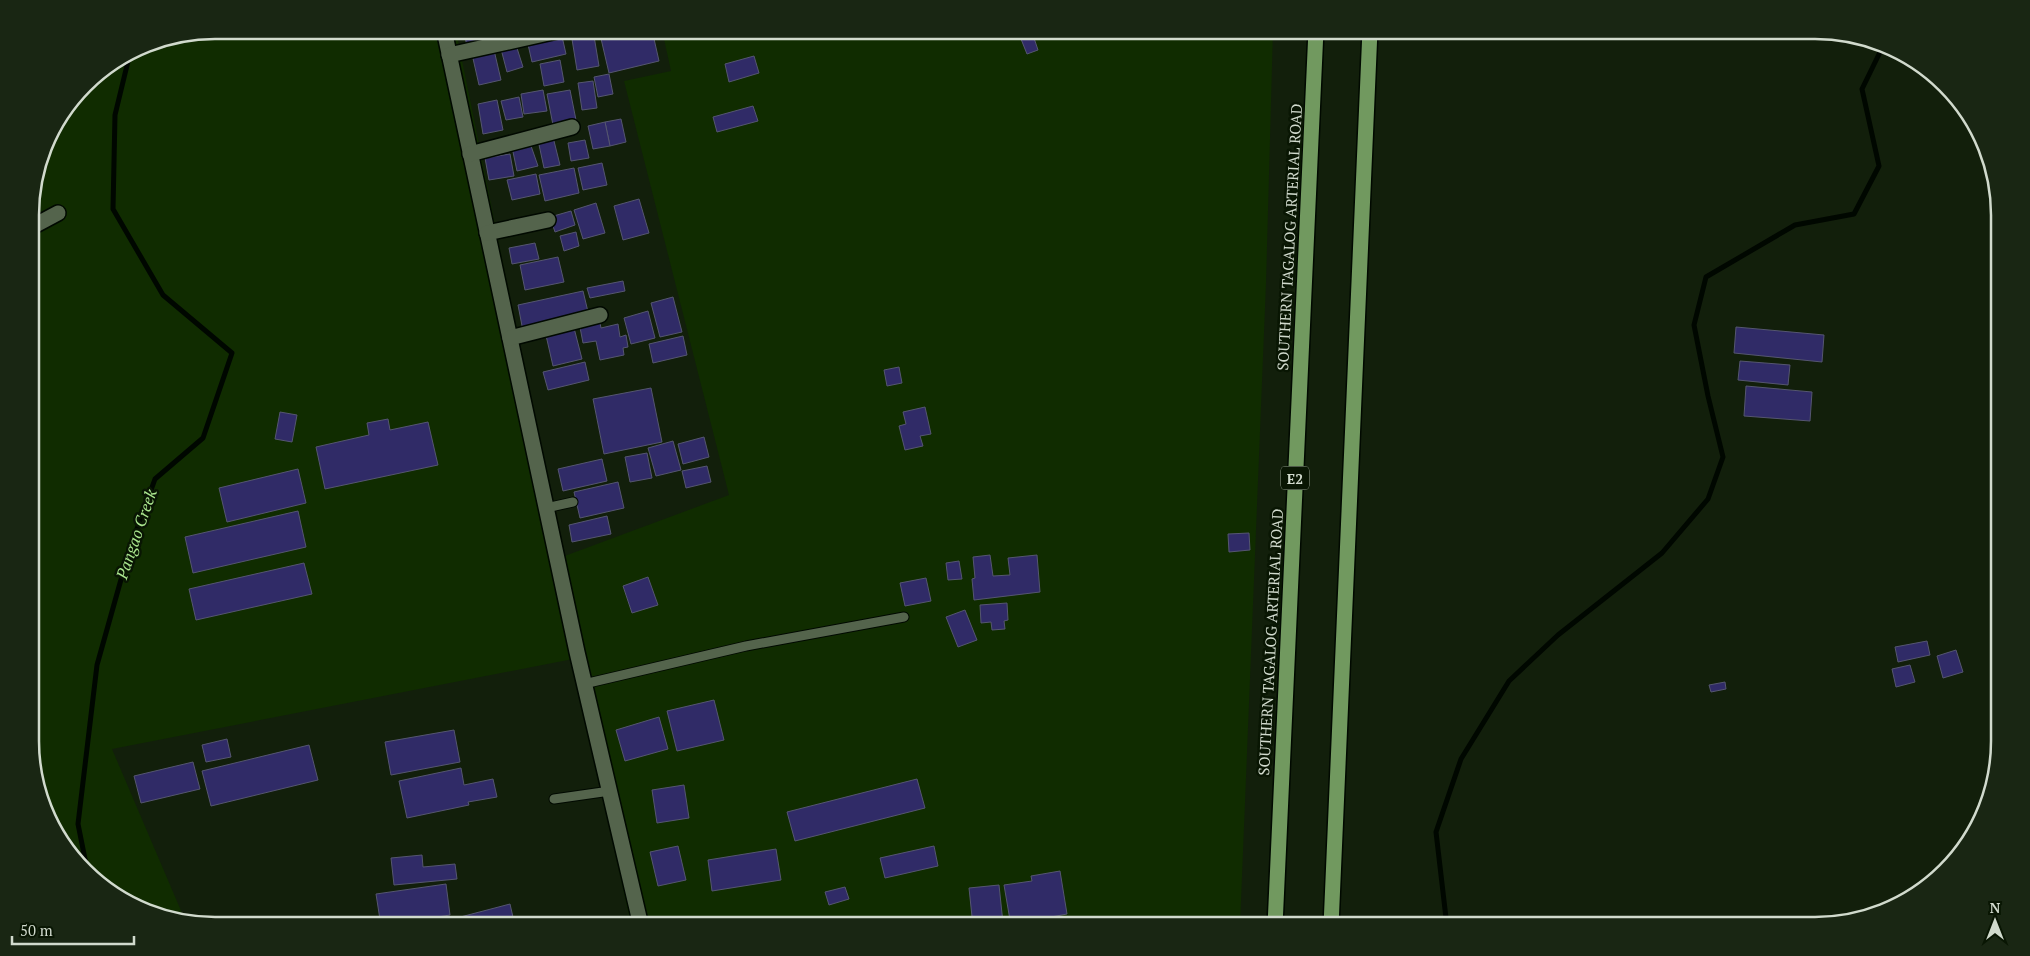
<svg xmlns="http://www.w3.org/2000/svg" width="2030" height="956" font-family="'PT Serif',serif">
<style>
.green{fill:#102c00}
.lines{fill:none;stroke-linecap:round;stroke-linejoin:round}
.stream{stroke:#000700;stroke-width:5}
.building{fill:#302b67;stroke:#555670}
.lane-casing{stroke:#010900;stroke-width:11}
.street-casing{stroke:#010900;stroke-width:18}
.highway-casing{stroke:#010900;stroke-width:18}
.lane{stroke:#54644c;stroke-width:9}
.street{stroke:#54644c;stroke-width:15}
.highway{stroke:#71995f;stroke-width:15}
.labels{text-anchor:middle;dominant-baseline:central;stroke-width:5;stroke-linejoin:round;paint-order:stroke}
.shield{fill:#091603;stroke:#959f90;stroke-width:1}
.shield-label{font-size:14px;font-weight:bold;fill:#d1dacd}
.street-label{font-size:15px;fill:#d1dacd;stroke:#091603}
.water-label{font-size:16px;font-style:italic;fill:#abe78f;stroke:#091603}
.rim{fill:none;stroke:#d1dacd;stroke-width:2.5}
</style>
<rect width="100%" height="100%" fill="#121f0b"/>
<path class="green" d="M214,30H456L562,557L729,495L624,81L671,71L662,30H1273L1266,283L1240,926H631L573,659L112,749L185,920L144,912L102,888L68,854L32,766L30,202L49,133L93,76L144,44Z"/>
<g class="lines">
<g class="stream">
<path d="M88,874L78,824L97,665L129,551L155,479L203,438L232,353L163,295L113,209L115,115L130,53"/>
<path d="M1444,926L1446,918L1436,832L1461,759L1509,681L1558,635L1662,553L1708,499L1723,457L1708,396L1694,325L1706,277L1795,225L1854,214L1879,166L1862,89L1884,44"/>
</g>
</g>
<g class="building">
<path d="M483,30H518L519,35L467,48L465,35L483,31Z"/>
<path d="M593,30L599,66L577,70L571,33Z"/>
<path d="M599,30H652L659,61L609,73Z"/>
<path d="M561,32L566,54L532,62L527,40Z"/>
<path d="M1033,35L1038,50L1027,54L1021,39Z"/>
<path d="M516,45L523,67L507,72L501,49Z"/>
<path d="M494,50L501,80L479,85L472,54Z"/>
<path d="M754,56L759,73L729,82L725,64Z"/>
<path d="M560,60L564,82L544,86L540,64Z"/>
<path d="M609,74L613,94L598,97L594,77Z"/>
<path d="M593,81L597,108L582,110L578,83Z"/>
<path d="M543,90L547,111L524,114L521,94Z"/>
<path d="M570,90L576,120L553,125L547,94Z"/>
<path d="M519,97L523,117L506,120L501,101Z"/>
<path d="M497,100L503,130L483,134L478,104Z"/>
<path d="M753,106L758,121L717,132L713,117Z"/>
<path d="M621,119L626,142L610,146L605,122Z"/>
<path d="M605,122L610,146L593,149L588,126Z"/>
<path d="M553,137L560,165L544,168L538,140Z"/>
<path d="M585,140L589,158L571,161L568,143Z"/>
<path d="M530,143L538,166L517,171L512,147Z"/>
<path d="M510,154L514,176L489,180L485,158Z"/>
<path d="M602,163L607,185L583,190L578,168Z"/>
<path d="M574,168L579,193L545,201L539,175Z"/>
<path d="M536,174L540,194L512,200L507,180Z"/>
<path d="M639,199L649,233L623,240L614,206Z"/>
<path d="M596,203L605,233L583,239L574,210Z"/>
<path d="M571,211L575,225L555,232L550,217Z"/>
<path d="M576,232L579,246L564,251L560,236Z"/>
<path d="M535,243L539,259L512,264L509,248Z"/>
<path d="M558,257L564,282L525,290L520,265Z"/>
<path d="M623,281L625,291L590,298L587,288Z"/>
<path d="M583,291L589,316L523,331L518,305Z"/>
<path d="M673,297L682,332L660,337L651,303Z"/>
<path d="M648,311L655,338L631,344L624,318Z"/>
<path d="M599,318L601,328L618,324L620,337L626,335L628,347L623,348L624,355L600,360L596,341L583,343L579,322Z"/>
<path d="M573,324L582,359L553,366L545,331Z"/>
<path d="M1736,327L1824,335L1822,362L1734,353Z"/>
<path d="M683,336L687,355L653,363L649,344Z"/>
<path d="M1740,361L1790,365L1788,385L1738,380Z"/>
<path d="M585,362L589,380L548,390L543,372Z"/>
<path d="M899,367L902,383L887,386L884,370Z"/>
<path d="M1746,386L1812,392L1810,421L1744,416Z"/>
<path d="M651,388L662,442L604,454L593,399Z"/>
<path d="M925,407L931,434L920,436L923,446L905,450L899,426L906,424L903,412Z"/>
<path d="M280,412L297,415L292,442L275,439Z"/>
<path d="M388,419L390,430L428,422L438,465L325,489L316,447L369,435L367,423Z"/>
<path d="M704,437L709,457L683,464L678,444Z"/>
<path d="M673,441L681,470L656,476L648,448Z"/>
<path d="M647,453L652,478L630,482L625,457Z"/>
<path d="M602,459L607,481L563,491L558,469Z"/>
<path d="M707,466L711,482L686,488L682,471Z"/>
<path d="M298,469L306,503L227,522L219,488Z"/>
<path d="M618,482L624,508L580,518L574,492Z"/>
<path d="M298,511L306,547L193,573L185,537Z"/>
<path d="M607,516L611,534L572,542L569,525Z"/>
<path d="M1249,533L1250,550L1229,552L1228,534Z"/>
<path d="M990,555L993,576L1010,575L1008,558L1037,555L1040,592L974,600L972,579L975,578L973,557Z"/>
<path d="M959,561L962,579L948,580L946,563Z"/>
<path d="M304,563L312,594L196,620L189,589Z"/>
<path d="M648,577L658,605L632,613L623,586Z"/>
<path d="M926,578L931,601L905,606L900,583Z"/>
<path d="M1007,603L1008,620L1004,621L1005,629L992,630L991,622L981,623L980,605Z"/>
<path d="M965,610L977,640L958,647L946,617Z"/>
<path d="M1927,641L1930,655L1898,662L1895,647Z"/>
<path d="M1956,650L1963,672L1943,678L1937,656Z"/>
<path d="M1910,665L1915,682L1896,687L1892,669Z"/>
<path d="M1725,682L1726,689L1711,692L1709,685Z"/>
<path d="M714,700L724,740L677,751L667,711Z"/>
<path d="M659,717L668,749L625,761L616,730Z"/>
<path d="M454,730L460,762L391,775L385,742Z"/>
<path d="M227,739L231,757L206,762L202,745Z"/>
<path d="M309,745L318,780L211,806L202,771Z"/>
<path d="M193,762L200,789L141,803L134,776Z"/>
<path d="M461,768L464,785L493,779L497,797L468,802L469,805L407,818L399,781Z"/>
<path d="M917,779L925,808L795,841L787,812Z"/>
<path d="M684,785L689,818L657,823L652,790Z"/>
<path d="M678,846L686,880L658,886L650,852Z"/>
<path d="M934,846L938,866L885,878L880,858Z"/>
<path d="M776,849L781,880L712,891L708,860Z"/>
<path d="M422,855L423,867L455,864L457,879L394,885L391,858Z"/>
<path d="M1060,871L1067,914L1046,918L1047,923L1031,926H1011L1004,885L1032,881L1031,876Z"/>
<path d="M446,884L450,915L381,926L376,894Z"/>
<path d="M999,885L1003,923L973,926L969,888Z"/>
<path d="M845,887L849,899L829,905L825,892Z"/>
<path d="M510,904L515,926H426Z"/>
</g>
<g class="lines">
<g class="lane-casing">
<g id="lane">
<path d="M546,508L573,502"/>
<path d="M584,684L746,646L904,617"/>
<path d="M554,799L610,791"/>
</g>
</g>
<g class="street-casing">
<g id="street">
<path d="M444,30L577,652L641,926"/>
<path d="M449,55L562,30"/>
<path d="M470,154L572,127"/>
<path d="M30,228L58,213"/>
<path d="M487,233L548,220"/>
<path d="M510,338L600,315"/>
</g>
</g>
<g class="highway-casing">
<g id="highway">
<path d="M1275,926L1316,30"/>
<path d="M1331,926L1370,30"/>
</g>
</g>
<use href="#lane" class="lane"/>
<use href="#street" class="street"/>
<use href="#highway" class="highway"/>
</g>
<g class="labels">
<rect class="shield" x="1281" y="466.5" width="28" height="23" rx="4"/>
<g class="shield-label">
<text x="1295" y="478">E2</text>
</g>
<g class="street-label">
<text transform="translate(1289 237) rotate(-87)">SOUTHERN TAGALOG ARTERIAL ROAD</text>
<text transform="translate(1270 642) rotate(-87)">SOUTHERN TAGALOG ARTERIAL ROAD</text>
</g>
<g class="water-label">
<text transform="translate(136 534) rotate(-71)">Pangao Creek</text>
</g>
</g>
<path d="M0 0H2030V956H0ZM215 39H1815A176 176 0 0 1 1991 215V741A176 176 0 0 1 1815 917H215A176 176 0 0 1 39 741V215A176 176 0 0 1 215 39Z" fill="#192613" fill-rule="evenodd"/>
<path class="rim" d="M215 39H1815A176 176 0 0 1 1991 215V741A176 176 0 0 1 1815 917H215A176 176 0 0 1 39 741V215A176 176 0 0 1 215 39Z"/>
<g transform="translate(1995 921)" stroke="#091603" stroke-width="4" paint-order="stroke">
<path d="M0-4L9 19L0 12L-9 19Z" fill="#d1dacd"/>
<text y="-8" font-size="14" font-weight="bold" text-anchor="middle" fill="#d1dacd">N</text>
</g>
<path d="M12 936v8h122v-8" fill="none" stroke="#d1dacd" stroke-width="2.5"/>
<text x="20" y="936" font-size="15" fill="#d1dacd" stroke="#091603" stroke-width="4" paint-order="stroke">50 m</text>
</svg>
